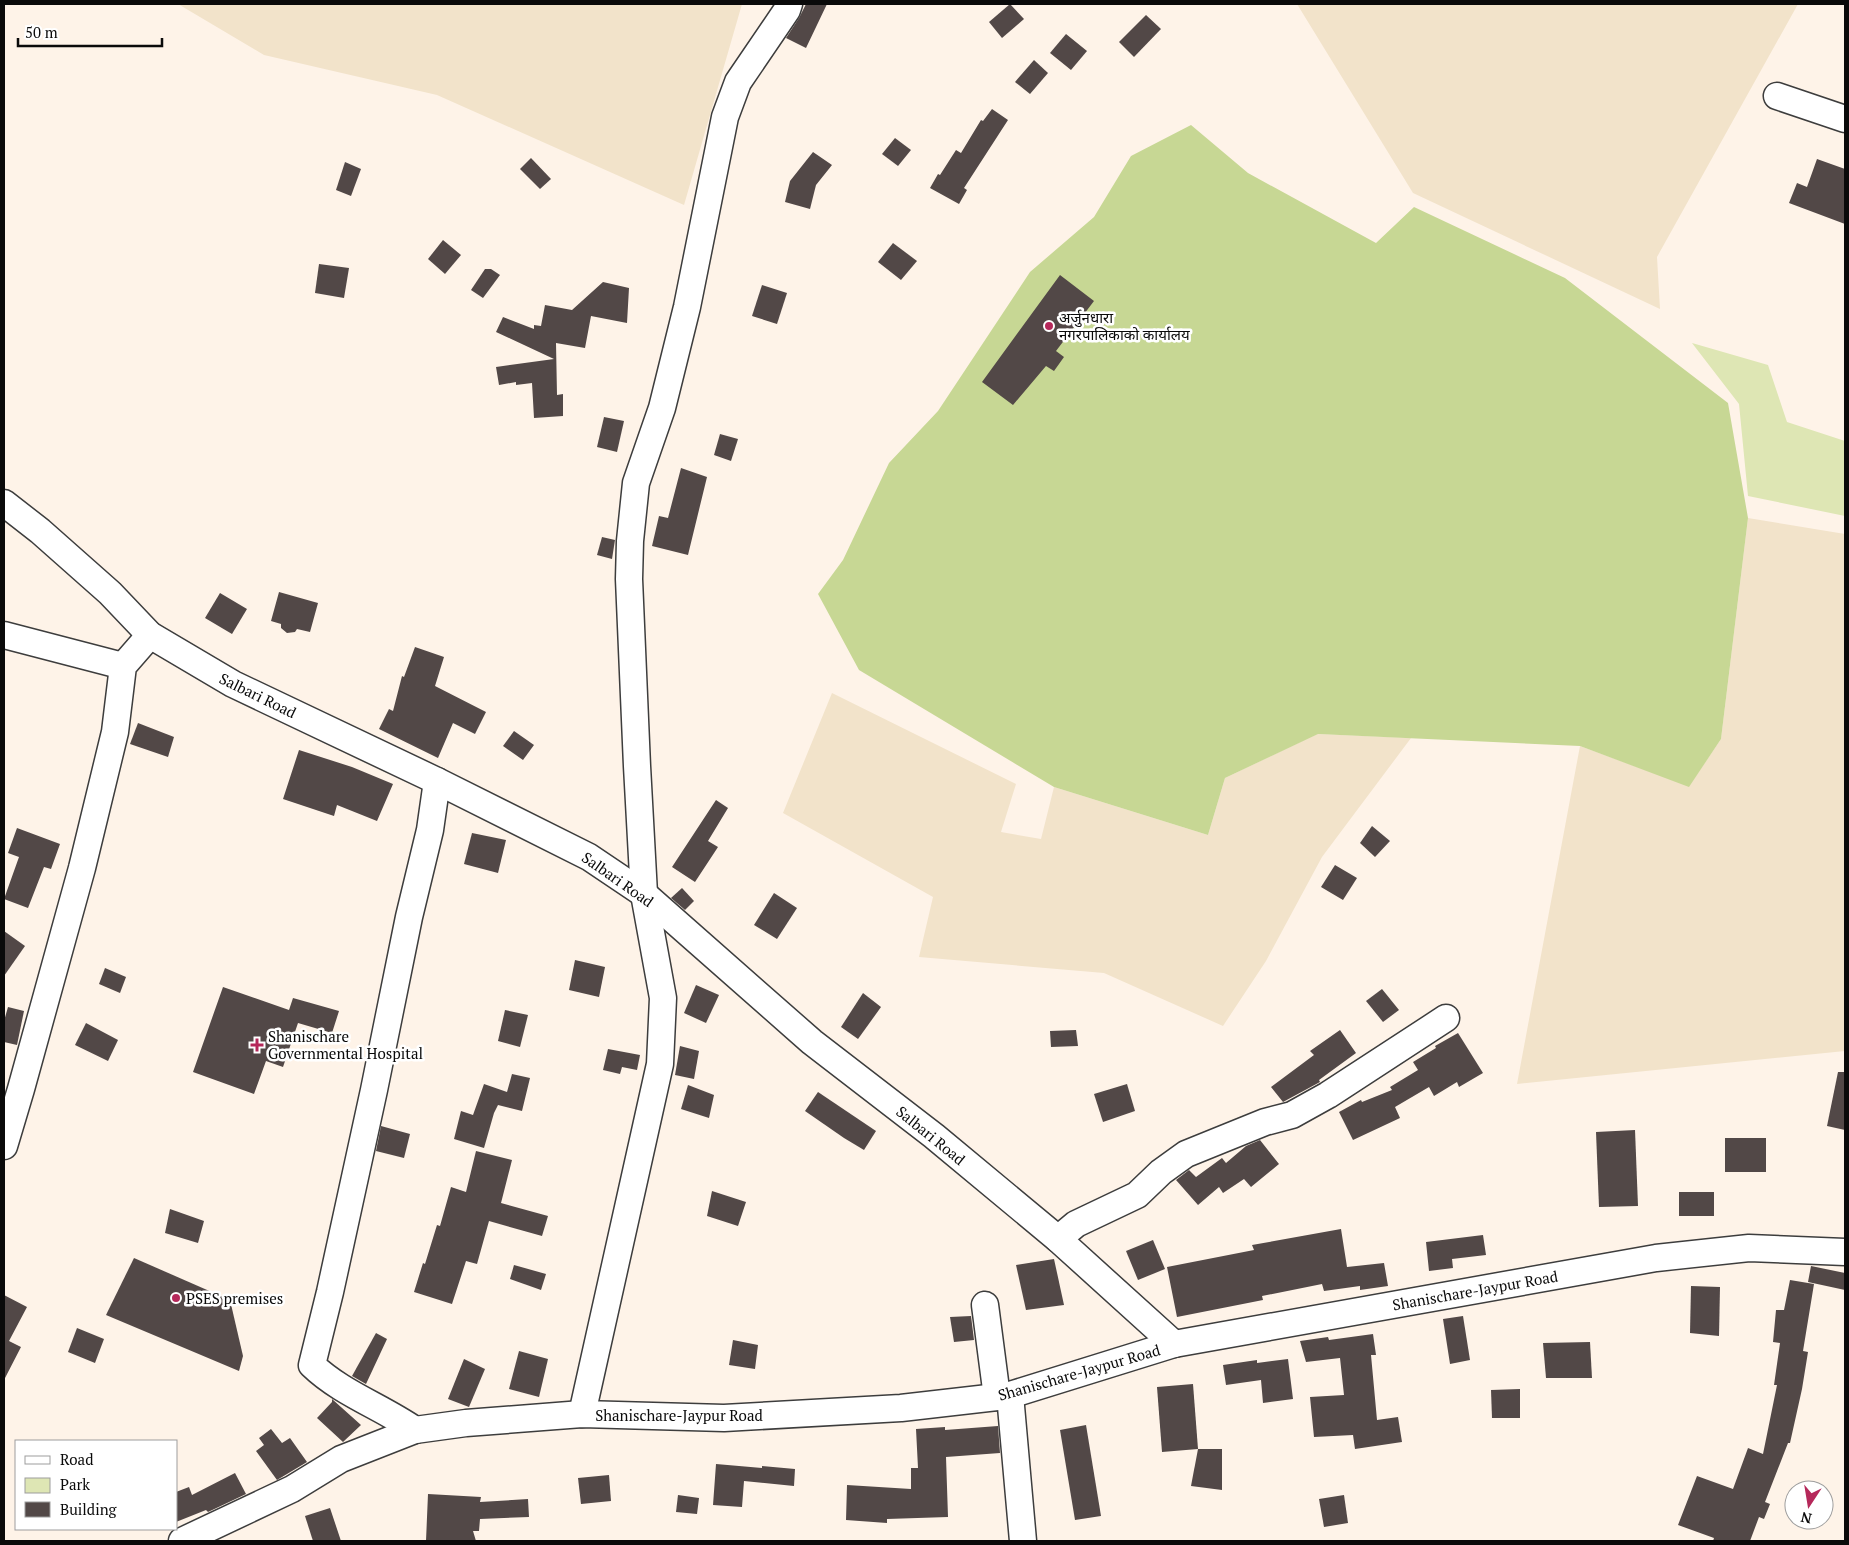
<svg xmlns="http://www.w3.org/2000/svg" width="1849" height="1545" font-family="'PT Serif','Noto Sans Devanagari',serif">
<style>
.farmland{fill:#f2e3ca}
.green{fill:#dee6b4}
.forest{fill:#c7d794}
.building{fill:#524847}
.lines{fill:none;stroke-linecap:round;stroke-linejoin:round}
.minor-casing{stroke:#3d3d3d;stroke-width:29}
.minor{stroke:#fff;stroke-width:26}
.poi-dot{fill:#b5285a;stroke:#fff;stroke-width:2}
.labels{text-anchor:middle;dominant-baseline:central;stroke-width:5;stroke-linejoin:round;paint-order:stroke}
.poi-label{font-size:15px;fill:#0a0a0a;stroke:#fff;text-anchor:start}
.street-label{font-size:15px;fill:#0a0a0a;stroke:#fff}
</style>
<rect width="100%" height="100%" fill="#fef3e8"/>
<g class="farmland">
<path d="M178,4H742L684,205L437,95L264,55Z"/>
<path d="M1297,4H1798L1657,257L1660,309L1413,193Z"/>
<path d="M1748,518L1845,534V1051L1517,1084L1580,746L1689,786L1721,739Z"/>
<path d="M832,693L1016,784L1001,832L1041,839L1054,787L1208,835L1225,778L1317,734L1411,738L1322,857L1266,961L1223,1026L1104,973L919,957L933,897L783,813Z"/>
</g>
<path class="green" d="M1692,343L1768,365L1787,422L1845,441V516L1748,496L1739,404Z"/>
<path class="forest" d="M1191,125L1248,173L1376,243L1414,207L1565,278L1728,403L1748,518L1721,739L1689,787L1580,746L1318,734L1225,778L1208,835L1054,787L859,670L818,594L843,560L889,463L938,411L1030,272L1094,217L1131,156Z"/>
<g class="building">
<path d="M806,4H827L806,48L786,38L799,18Z"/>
<path d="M1010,4L1024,19L1002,38L989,22Z"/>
<path d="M1146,15L1161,29L1134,57L1119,42Z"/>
<path d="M1066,34L1087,51L1071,70L1050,53Z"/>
<path d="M1034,60L1048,73L1030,94L1015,82Z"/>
<path d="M992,109L1008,120L964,188L967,190L959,204L930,188L938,174L940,175L956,150L961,153L981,120L983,121Z"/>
<path d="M895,138L911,150L898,166L882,154Z"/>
<path d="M813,152L832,165L816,185L810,209L785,202L790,181Z"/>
<path d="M531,158L551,179L540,189L520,169Z"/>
<path d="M1817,159L1845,169V224L1789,203L1797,183L1807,187Z"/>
<path d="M345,162L361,169L351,196L336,190Z"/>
<path d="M443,240L461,255L445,274L428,259Z"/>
<path d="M893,243L917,261L901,280L878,262Z"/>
<path d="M319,264L349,268L344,298L315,293Z"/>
<path d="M485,269H491L500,275L483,298L471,290Z"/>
<path d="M1060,275L1094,301L1056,351L1064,357L1054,371L1046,366L1013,405L982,382Z"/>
<path d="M603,282L629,288L627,323L591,316L585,348L556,343L557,395L563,394V416L534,418L532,383L516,385V382L499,385L496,367L554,359L496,332L503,317L534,329V325L541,326L545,305L572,310Z"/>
<path d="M762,285L787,293L777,324L752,316Z"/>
<path d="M604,417L624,421L617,452L597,447Z"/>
<path d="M720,434L738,439L731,461L714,455Z"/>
<path d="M681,468L707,477L688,555L652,546L659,516L668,518Z"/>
<path d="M602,537L615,540L612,559L597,555Z"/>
<path d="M279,592L318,603L310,632L297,629L295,632L287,633L281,628V624L271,621Z"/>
<path d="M220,593L247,609L232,634L205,618Z"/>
<path d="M415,647L444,657L435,686L486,712L475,734L453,723L438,758L379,729L389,709L393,711L402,676L404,677Z"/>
<path d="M138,723L174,737L168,757L130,744Z"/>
<path d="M514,731L534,745L523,760L503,746Z"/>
<path d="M299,750L352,767L393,784L377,821L337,805L334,816L283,799Z"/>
<path d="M716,800L728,808L708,841L718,847L695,882L672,867Z"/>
<path d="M1372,826L1390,841L1375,857L1360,843Z"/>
<path d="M17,828L60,844L51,869L44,867L28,908L4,899L19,857L8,853Z"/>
<path d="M472,833L506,840L498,873L464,864Z"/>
<path d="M1335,865L1357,878L1343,900L1321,887Z"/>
<path d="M682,888L694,901L685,910L671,898Z"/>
<path d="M774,893L797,908L777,939L754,925Z"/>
<path d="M4,931L25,946L4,976Z"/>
<path d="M575,960L605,967L599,997L569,990Z"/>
<path d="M105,968L126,977L120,993L99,984Z"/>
<path d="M696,985L719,995L706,1023L684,1013Z"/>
<path d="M223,987L289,1010L293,998L339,1011L332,1033L298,1023L283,1067L266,1061L254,1094L193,1072Z"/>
<path d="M1382,989L1399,1010L1383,1022L1366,1001Z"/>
<path d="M863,993L881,1007L858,1039L841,1027Z"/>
<path d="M8,1007L24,1011L17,1045L4,1042V1021Z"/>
<path d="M505,1010L528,1015L520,1047L498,1041Z"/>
<path d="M86,1023L118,1040L108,1061L75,1045Z"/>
<path d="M1076,1030L1078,1046L1051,1047L1050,1031Z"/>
<path d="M1340,1030L1356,1053L1319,1080L1320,1082L1283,1102L1271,1087L1314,1055L1310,1051Z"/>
<path d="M1458,1033L1483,1073L1459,1087L1457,1082L1434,1096L1429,1087L1395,1107L1400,1118L1353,1140L1339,1112L1361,1100L1362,1102L1392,1090L1390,1087L1418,1070L1413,1062L1436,1048L1435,1046Z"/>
<path d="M680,1046L699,1051L694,1079L675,1075Z"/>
<path d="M608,1049L640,1055L637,1070L622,1067L620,1074L603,1070Z"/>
<path d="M1838,1072H1845V1130L1827,1126Z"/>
<path d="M512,1074L530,1078L522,1111L498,1105L494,1113L484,1148L454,1139L461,1111L473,1115L484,1084L507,1092Z"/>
<path d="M1127,1084L1135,1111L1103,1122L1094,1094Z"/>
<path d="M688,1085L714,1095L709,1118L681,1109Z"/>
<path d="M818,1092L876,1131L864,1150L844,1138L805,1111Z"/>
<path d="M381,1126L410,1134L404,1158L376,1151Z"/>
<path d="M1635,1130L1638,1206L1599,1207L1596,1132Z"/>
<rect x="1725" y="1138" width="41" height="34"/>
<path d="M1260,1140L1279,1164L1251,1187L1244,1179L1223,1193L1219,1187L1198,1205L1176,1180L1189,1170L1196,1177L1222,1158L1226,1163L1246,1146Z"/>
<path d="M476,1151L512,1160L501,1203L548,1216L542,1236L489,1221L477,1264L466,1261L452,1304L414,1292L423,1263L425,1264L437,1225L440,1226L451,1187L466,1192Z"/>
<path d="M712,1191L746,1202L738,1226L707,1216Z"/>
<rect x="1679" y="1192" width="35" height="24"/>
<path d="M170,1209L204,1221L198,1243L165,1233Z"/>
<path d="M1341,1229L1347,1267L1384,1263L1388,1286L1360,1290V1286L1324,1291L1322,1284L1262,1296L1263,1300L1177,1317L1167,1267L1254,1250L1252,1245Z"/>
<path d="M1483,1235L1486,1255L1452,1259L1453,1268L1429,1271L1426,1242Z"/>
<path d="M1153,1240L1165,1269L1138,1280L1126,1251Z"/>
<path d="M134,1258L230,1300L243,1356L239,1371L106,1315Z"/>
<path d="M1054,1259L1064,1305L1026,1310L1016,1265Z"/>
<path d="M514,1265L546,1274L541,1290L510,1279Z"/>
<path d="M1811,1266L1845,1273V1290L1808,1282Z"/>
<path d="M1790,1280L1814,1284L1803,1351L1808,1352L1802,1389L1790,1443H1788L1765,1502L1770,1504L1764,1519L1759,1517L1750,1541H1713L1714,1538L1678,1525L1697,1476L1733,1489L1748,1448L1763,1454L1777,1385H1774L1780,1343L1773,1342L1776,1310H1784Z"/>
<path d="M1691,1286L1720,1287L1719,1336L1690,1333Z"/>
<path d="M4,1295L27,1307L9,1341L21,1347L4,1380Z"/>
<path d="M971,1316L974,1340L954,1342L950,1317Z"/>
<path d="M1463,1316L1470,1360L1450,1364L1443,1319Z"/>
<path d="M77,1328L104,1339L95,1363L68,1352Z"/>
<path d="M376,1333L387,1339L366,1384L352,1376Z"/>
<path d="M1373,1334L1376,1355H1371L1377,1420L1398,1417L1402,1442L1355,1449L1353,1435L1314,1437L1310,1397L1344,1395L1340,1358L1306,1362L1300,1341L1328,1337L1329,1340Z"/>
<path d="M733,1340L758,1345L755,1369L729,1365Z"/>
<path d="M1590,1342L1592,1378H1546L1543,1343Z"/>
<path d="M519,1351L548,1359L539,1397L509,1389Z"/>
<path d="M464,1359L485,1369L469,1407L448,1399Z"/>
<path d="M1288,1359L1293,1399L1263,1403L1261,1380L1226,1385L1223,1365L1257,1360V1363Z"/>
<path d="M1193,1384L1198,1449L1162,1452L1157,1387Z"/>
<path d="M1520,1389V1418H1492L1491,1390Z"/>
<path d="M332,1399L361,1425L343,1442L317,1418L332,1402Z"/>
<path d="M1086,1425L1101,1516L1075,1520L1060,1430Z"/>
<path d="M998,1426L1000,1453L946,1457L948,1517L887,1519V1523L846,1520L847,1485L911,1489V1468H918L916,1429L945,1427V1430Z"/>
<path d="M271,1429L282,1443L290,1438L307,1462L277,1480L256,1451L264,1445L259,1438Z"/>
<path d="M1198,1449H1222V1490L1191,1486Z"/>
<path d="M716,1464L762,1468V1466L795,1469L794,1486L744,1481L742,1507L713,1505Z"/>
<path d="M235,1473L246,1494L208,1512L206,1510L176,1522V1492L189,1487L192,1495Z"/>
<path d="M609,1475L611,1501L581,1504L578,1478Z"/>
<path d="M428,1494L481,1497L480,1502L528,1499L529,1517L480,1519L479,1531H473L476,1541H426Z"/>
<path d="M678,1495L699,1498L697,1514L676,1512Z"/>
<path d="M1344,1495L1348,1523L1324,1527L1319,1499Z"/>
<path d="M330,1508L341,1541H313L305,1516Z"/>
</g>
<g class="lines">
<g class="minor-casing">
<g id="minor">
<path d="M1777,96L1845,119"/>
<path d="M4,503L40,531L110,593L150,635L233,684L437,781L589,857L644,894L812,1042L934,1136L1058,1239L1174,1344"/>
<path d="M4,635L123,666"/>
<path d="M4,1146L21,1089L82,868L115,732L123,666L150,635"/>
<path d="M1058,1239L1076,1224L1137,1195L1161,1172L1186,1154L1265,1122L1292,1115L1328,1095L1446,1018"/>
<path d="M985,1305L997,1397"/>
<path d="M1010,1395L1023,1541"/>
<path d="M582,1414L660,1064L663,998L644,894L637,766L629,579L630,541L636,483L662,408L687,307L725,117L738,82L787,10L789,4"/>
<path d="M415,1430C382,1407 341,1393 312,1365L330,1292L374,1090L409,917L430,830L437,781"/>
<path d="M182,1541L292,1489L341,1459L415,1430L466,1423L582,1414L724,1418L901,1408L997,1397L1010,1395L1174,1344L1656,1258L1749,1248L1845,1252"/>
</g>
</g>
<use href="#minor" class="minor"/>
</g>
<g class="poi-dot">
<circle cx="1049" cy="326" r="5"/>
<path d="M254.5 1037.5h5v5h5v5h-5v5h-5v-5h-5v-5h5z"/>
<circle cx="176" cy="1298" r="5"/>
</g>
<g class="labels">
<g class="poi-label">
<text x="1059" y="317">अर्जुनधारा<tspan x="1059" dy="17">नगरपालिकाको कार्यालय</tspan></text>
<text x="268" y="1036">Shanischare<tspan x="268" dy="17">Governmental Hospital</tspan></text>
<text x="186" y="1298">PSES premises</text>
</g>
<g class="street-label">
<text transform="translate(258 695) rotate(26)">Salbari Road</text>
<text transform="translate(618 879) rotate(35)">Salbari Road</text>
<text transform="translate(931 1135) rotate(39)">Salbari Road</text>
<text transform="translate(1475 1290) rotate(-10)">Shanischare-Jaypur Road</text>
<text transform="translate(1079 1372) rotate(-16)">Shanischare-Jaypur Road</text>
<text x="679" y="1415">Shanischare-Jaypur Road</text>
</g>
</g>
<rect width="1849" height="1545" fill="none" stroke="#0a0a0a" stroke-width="10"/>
<rect x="15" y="1440" width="162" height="90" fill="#ffffff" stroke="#9d9d9d"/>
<rect x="25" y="1456" width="25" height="8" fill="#ffffff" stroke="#9d9d9d"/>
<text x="60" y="1465" font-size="15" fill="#0a0a0a">Road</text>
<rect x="25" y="1478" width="25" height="15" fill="#dee6b4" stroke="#9d9d9d"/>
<text x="60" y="1490" font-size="15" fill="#0a0a0a">Park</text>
<rect x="25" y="1502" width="25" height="15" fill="#524847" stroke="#9d9d9d"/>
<text x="60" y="1515" font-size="15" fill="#0a0a0a">Building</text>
<g transform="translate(1809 1505) rotate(192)"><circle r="24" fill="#ffffff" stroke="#9d9d9d"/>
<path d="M0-4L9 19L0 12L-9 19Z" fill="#b5285a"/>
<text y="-8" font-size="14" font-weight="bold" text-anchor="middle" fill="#0a0a0a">N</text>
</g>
<path d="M18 38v8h144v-8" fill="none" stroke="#0a0a0a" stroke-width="2.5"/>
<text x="25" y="38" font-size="15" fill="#0a0a0a" stroke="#ffffff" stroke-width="4" paint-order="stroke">50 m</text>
</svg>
